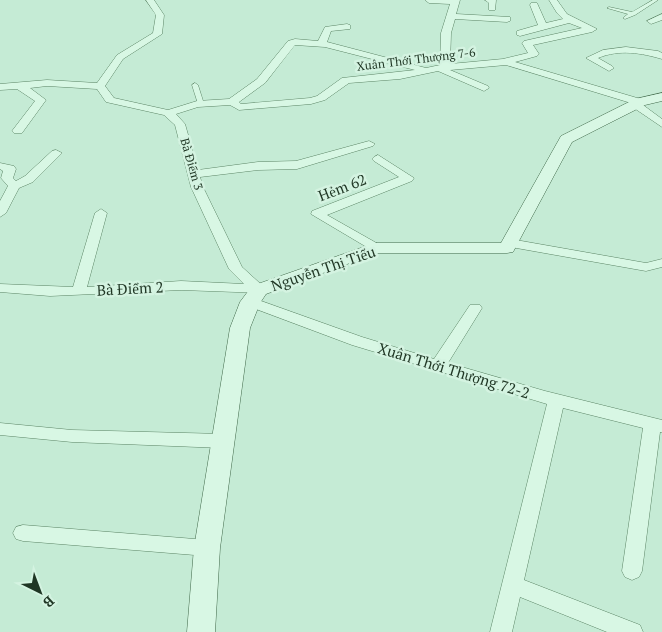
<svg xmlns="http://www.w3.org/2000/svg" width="662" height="632" font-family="'PT Serif',serif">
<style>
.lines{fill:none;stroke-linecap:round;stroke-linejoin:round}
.lane-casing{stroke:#5c8566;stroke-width:1}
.street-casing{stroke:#5c8566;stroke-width:1}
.secondary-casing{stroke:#3f6748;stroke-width:1}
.lane{fill:#d8f7e4;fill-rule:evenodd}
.street{fill:#d8f7e4;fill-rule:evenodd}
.secondary{fill:#d8f7e4;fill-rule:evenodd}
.labels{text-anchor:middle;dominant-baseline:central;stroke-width:5;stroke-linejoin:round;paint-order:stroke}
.far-street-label{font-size:12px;fill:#1f3624;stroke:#d4f3e1}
.street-label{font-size:15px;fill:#1f3624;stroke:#d4f3e1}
</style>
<rect width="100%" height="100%" fill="#c5ebd5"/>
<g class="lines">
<g class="lane-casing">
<g id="lane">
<path d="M653,0H658L635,15L625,19L623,18L628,14L607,8L609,7L632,12Z"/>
<path d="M195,83L198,85L204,104L203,105L198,104L192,85Z"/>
</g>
</g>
<g class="street-casing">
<g id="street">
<path d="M146,0H154L164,15L162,34L123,59L105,86L114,98L168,110L197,101L229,99L257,79L288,41L295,39L318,41L325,27L347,24L350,25V29L331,31L327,42L426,68L440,65L441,33L450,4L429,3L425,0H460L456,14L510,17V21L507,22L455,19L451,33L450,64L503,59L528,53L522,43L524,41L582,28L569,23L520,36L517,35V31L538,25L530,5L531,3H537L546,23L563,19L557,13L549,0H557L567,14L597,29L592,32L533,45L539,54L537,56L515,62L644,100L645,102L643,105L662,119V127L631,106V103L506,65L450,70L488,86L489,88L484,91L438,71L400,79L349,83L325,100L311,104L239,110L230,105L198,107L176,114L185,124L198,170L258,162L296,161L369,141L375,144L373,146L297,169L258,170L200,177L203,187L242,267L264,287L266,290L264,293L181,290L50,296L0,292V284L73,287L95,213L101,209L107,213L87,287L181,281L244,284L229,269L191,187L175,125L164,115L106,102L97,89L47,86L30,88L46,100L22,133H14L12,131L35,101L17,89L0,90V84L47,80L97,83L117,55L153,33L156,15ZM295,45L325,47L415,70L342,78L317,96L310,98L241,104L239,102L265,83Z"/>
<path d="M485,0H496L495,10H489V3Z"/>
<path d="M662,14V20L651,24L647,21Z"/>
<path d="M626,47L658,51L662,53V59C641,53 620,49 598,58L612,66L614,68L609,71L586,58L603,50Z"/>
<path d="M56,150L62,153L33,182L19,188L6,213L0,217V201L8,186L1,178L3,171L0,169V163L14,166L16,169L13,178L16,181L25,176L52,151Z"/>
<path d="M378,155L414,178L412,181L327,215L380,245L382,248L375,252L311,214L312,211L399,177L374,161L372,159L374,157Z"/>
<path d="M510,239L646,263L662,259V267L646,271L505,246L503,243Z"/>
<path d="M250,297L362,337L434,359L470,305H480L482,308L448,363L545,391L662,420V432H660L642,571L639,577L632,580L625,577L622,571L643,428L563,408L524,580L640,625L643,632H607L520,597L512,632H490L547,404L352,345L245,305L243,302L245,299Z"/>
<path d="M0,423L72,430L223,434L229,436L232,441L229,446L223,448L72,442L0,435Z"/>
<path d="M23,525L207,540L214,542L217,548L214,554L207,556L23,541L16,539L13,533L16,527Z"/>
</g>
</g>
<g class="secondary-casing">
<path id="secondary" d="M662,93V101L645,105L572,142L513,252L507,253H377L266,294L260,303L250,328L220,548L215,632H187L194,548L230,328L240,302L252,286L375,243H501L561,136L635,99Z"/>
</g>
<use href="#lane" class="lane"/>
<use href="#street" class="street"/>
<use href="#secondary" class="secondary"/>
</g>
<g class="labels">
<g class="far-street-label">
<text transform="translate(416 59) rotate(-7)">Xuân Thới Thượng 7-6</text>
<text transform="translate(192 164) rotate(74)">Bà Điểm 3</text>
</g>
<g class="street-label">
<text transform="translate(342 187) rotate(-21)">Hẻm 62</text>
<text transform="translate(323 268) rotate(-19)">Nguyễn Thị Tiểu</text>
<text transform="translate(130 288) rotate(-3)">Bà Điểm 2</text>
<text transform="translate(454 370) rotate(17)">Xuân Thới Thượng 72-2</text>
</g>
</g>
<g transform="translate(40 592) rotate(138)" stroke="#d4f3e1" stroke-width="4" paint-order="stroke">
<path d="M0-4L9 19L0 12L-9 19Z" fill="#1f3624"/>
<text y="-8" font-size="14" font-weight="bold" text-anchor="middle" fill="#1f3624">B</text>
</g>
</svg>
